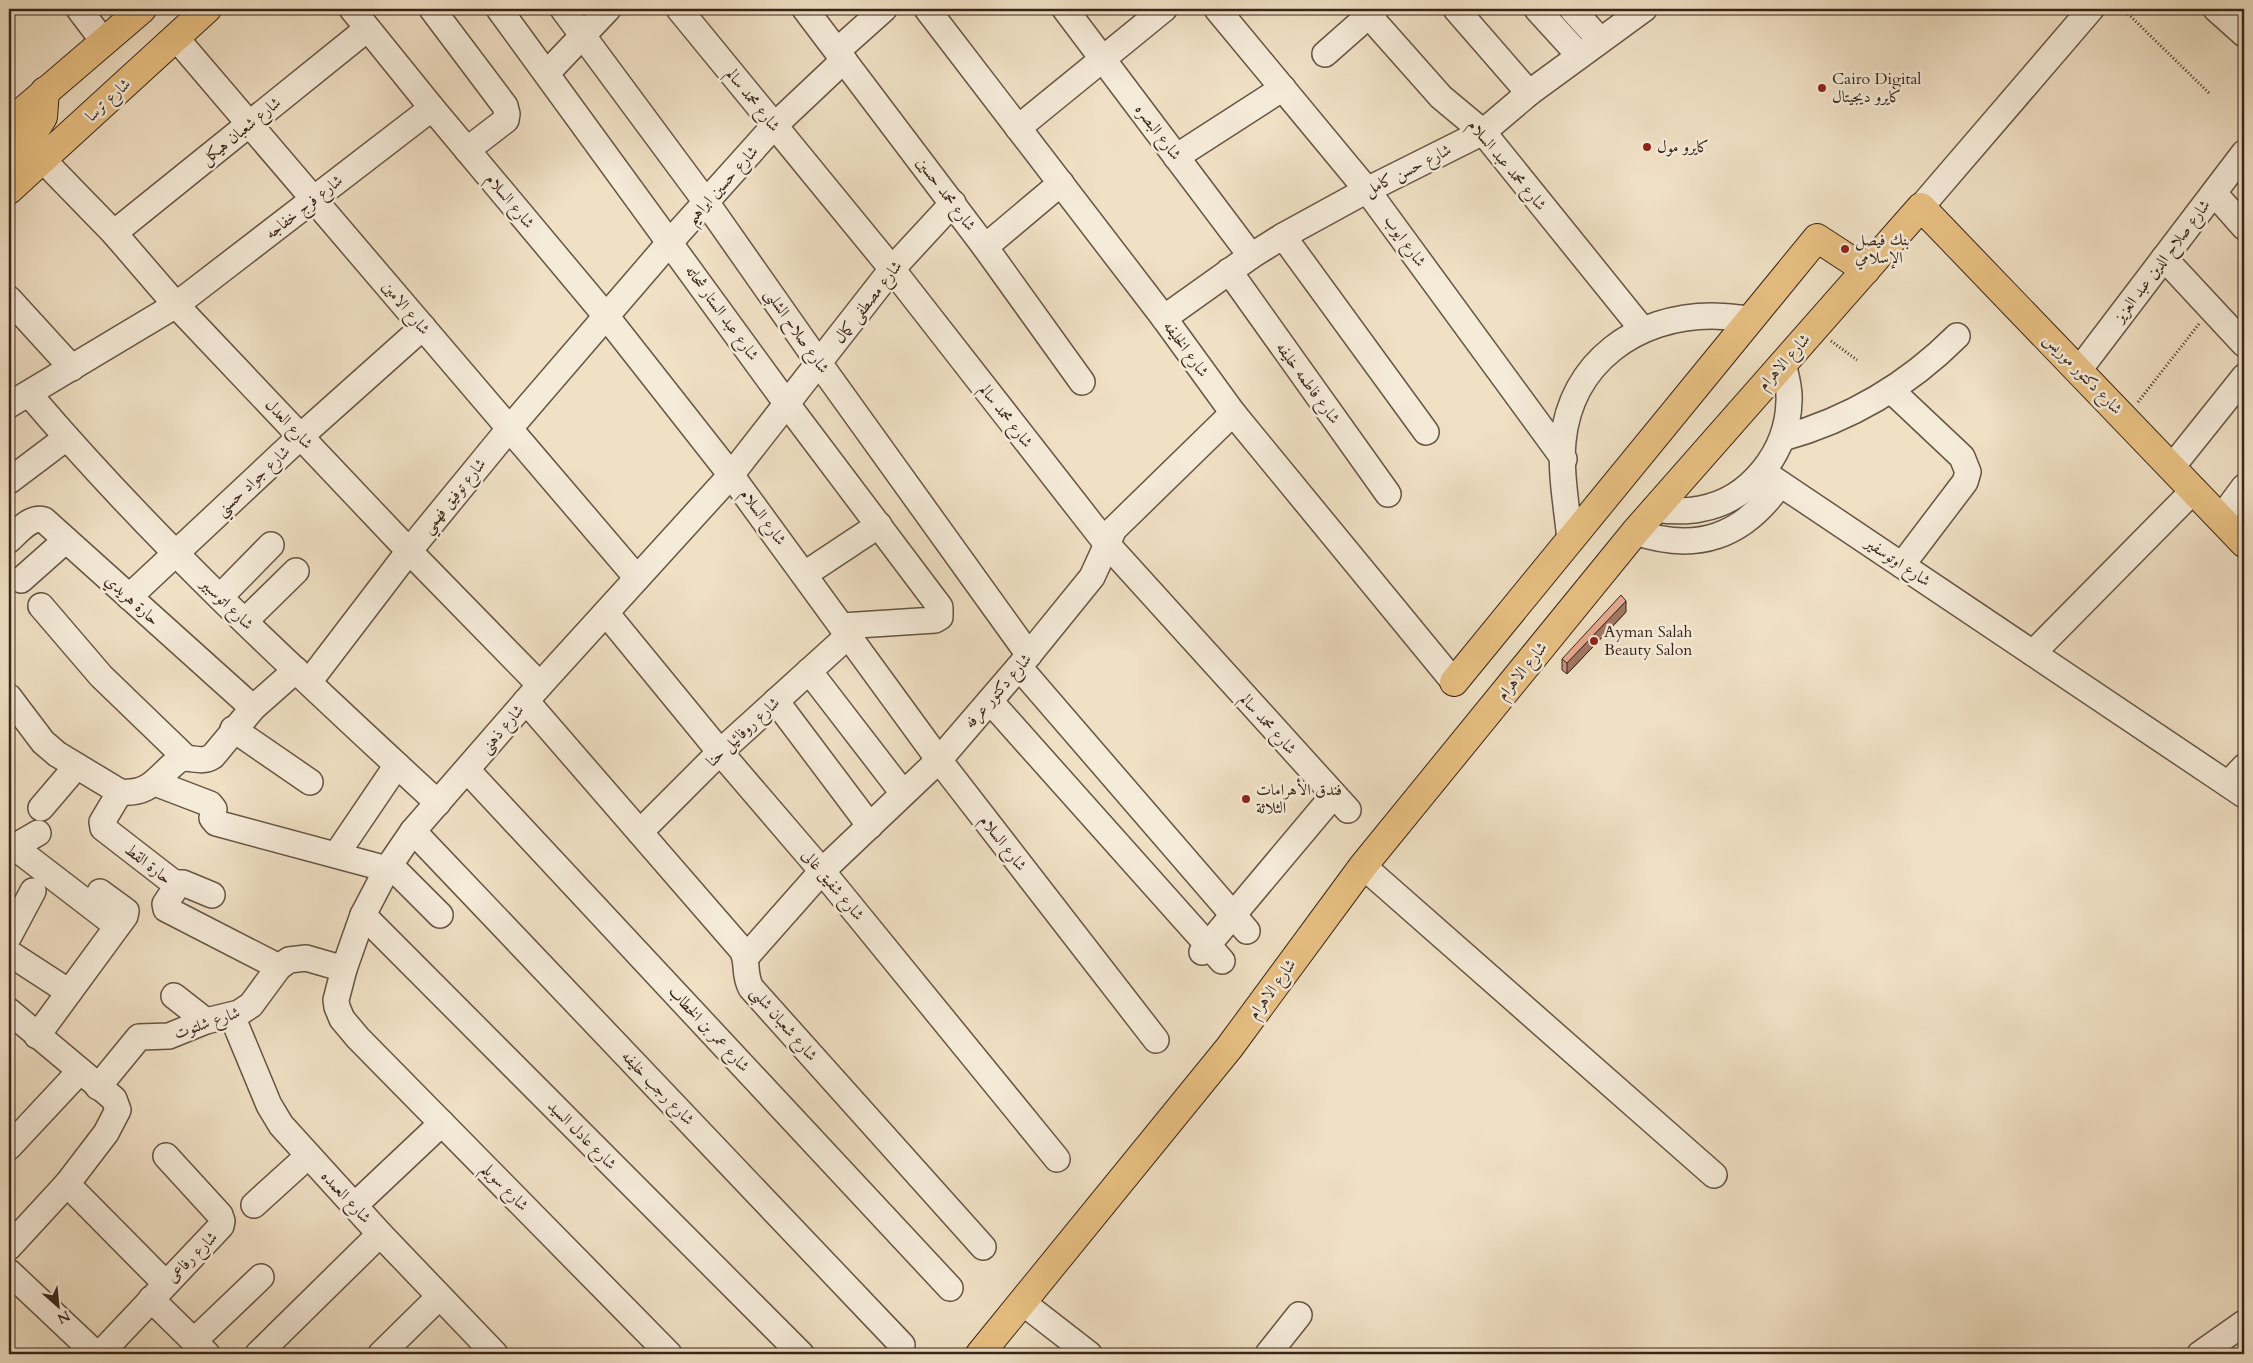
<svg xmlns="http://www.w3.org/2000/svg" width="2253" height="1363" font-family="Cardo,Amiri,serif">
<style>
.lines{fill:none;stroke-linecap:round;stroke-linejoin:round}
.minor-casing{stroke:#665444;stroke-width:28}
.major-casing{stroke:#38251a;stroke-width:30}
.path{stroke:#38251a;stroke-width:3;stroke-dasharray:1 2.5;stroke-linecap:butt}
.minor{stroke:#f5ebd9;stroke-width:25}
.major{stroke:#e8c082;stroke-width:28}
.wall{fill:#c7927e;stroke:#38251a}
.shaded-wall{fill:#a27766;stroke:#38251a}
.building{fill:#e7aa92;stroke:#38251a}
.poi-dot{fill:#8f2418;stroke:#f5ebd9;stroke-width:2}
.labels{text-anchor:middle;dominant-baseline:central;stroke-width:5;stroke-linejoin:round;paint-order:stroke}
.poi-label{font-size:16px;fill:#38251a;stroke:#f5ebd9;text-anchor:start}
.street-label{font-size:16px;fill:#38251a;stroke:#f5ebd9}
</style>
<rect width="100%" height="100%" fill="#f0e0c4"/>
<filter id="stains"><feTurbulence type="fractalNoise" baseFrequency=".004" numOctaves="4"/><feColorMatrix values="0 0 0 0 .2 0 0 0 0 .09 0 0 0 0 .02 0 0 0 .5 -.17"/></filter>
<radialGradient id="worn" r=".72"><stop offset=".6" stop-color="#630" stop-opacity="0"/><stop offset="1" stop-color="#630" stop-opacity=".3"/></radialGradient>
<g class="lines">
<g class="minor-casing">
<g id="minor">
<path d="M79,9L104,42"/>
<path d="M352,9L432,108L606,316L731,475L939,760L1156,1040"/>
<path d="M432,9L505,106L507,114L506,120L467,150"/>
<path d="M499,9L787,404L940,607V617L935,620L842,626"/>
<path d="M563,9L706,202L819,363L1029,655"/>
<path d="M679,9L892,269L1106,543L1348,810"/>
<path d="M805,9L985,247L1082,382"/>
<path d="M927,9L1164,318L1233,413L1454,682"/>
<path d="M1065,9L1251,256"/>
<path d="M1217,9L1367,190L1564,459"/>
<path d="M1363,9L1441,97L1483,132L1642,329"/>
<path d="M1456,9L1529,93"/>
<path d="M1537,9L1579,55"/>
<path d="M1572,9L1600,40"/>
<path d="M2216,9L2244,34"/>
<path d="M176,38L637,578"/>
<path d="M837,51L884,9"/>
<path d="M1325,54L1376,9"/>
<path d="M547,73L608,9"/>
<path d="M1018,128L1164,9"/>
<path d="M1176,157L1283,88"/>
<path d="M43,160L114,233L176,305L409,551L540,685"/>
<path d="M2214,193L2244,227"/>
<path d="M1921,207L2091,9"/>
<path d="M114,233L367,29"/>
<path d="M1283,236L1426,432"/>
<path d="M985,247L1061,183"/>
<path d="M2164,258L2244,344"/>
<path d="M1229,271L1388,494"/>
<path d="M9,299L72,368"/>
<path d="M1164,318L1251,256L1283,236L1367,190L1483,132L1529,93L1644,9"/>
<path d="M2079,370L2244,153"/>
<path d="M1892,391L1962,457L1968,472L1965,482L1902,565"/>
<path d="M29,394C154,541 296,672 438,803"/>
<path d="M9,405L176,305L432,108"/>
<path d="M1783,438C1851,419 1907,386 1957,336"/>
<path d="M2172,467L2244,377"/>
<path d="M1763,472L2244,795"/>
<path d="M9,481L66,438"/>
<path d="M1654,509C1670,511 1685,512 1700,509C1751,500 1788,451 1789,401C1790,388 1786,376 1783,363"/>
<path d="M2221,518L2244,487"/>
<path d="M1635,532C1697,553 1743,537 1780,484"/>
<path d="M9,540C19,531 30,516 44,520L253,708"/>
<path d="M1570,540C1567,508 1560,473 1563,441C1571,362 1637,316 1712,316C1725,316 1738,318 1750,319"/>
<path d="M805,574L879,525"/>
<path d="M21,580L66,540"/>
<path d="M129,597L301,436L423,327"/>
<path d="M220,597L271,545"/>
<path d="M41,606L101,676L186,758"/>
<path d="M606,613L720,752L822,871L1057,1159"/>
<path d="M245,621L296,571"/>
<path d="M2033,653L2194,490"/>
<path d="M1019,667L1247,931"/>
<path d="M809,671L903,793"/>
<path d="M309,682L409,551L509,429L670,242L774,126L844,60"/>
<path d="M9,697L43,742L57,754L120,792C152,795 157,776 180,759C192,756 201,764 213,756L253,708L296,670"/>
<path d="M526,701L742,950C749,963 743,973 751,988L983,1247"/>
<path d="M776,701L870,826"/>
<path d="M990,701L1222,961"/>
<path d="M233,729L310,782"/>
<path d="M467,770L950,1288"/>
<path d="M155,783L210,804L214,809L212,818L216,823L387,869"/>
<path d="M2228,784L2244,767"/>
<path d="M120,792L102,822L103,828L174,883L175,889L165,904L166,909L279,967"/>
<path d="M41,808L76,767"/>
<path d="M413,831L902,1345"/>
<path d="M640,832L720,752L849,635"/>
<path d="M9,843L117,926"/>
<path d="M14,847L38,833"/>
<path d="M336,855L397,765"/>
<path d="M390,865L440,915"/>
<path d="M1363,866L1714,1175"/>
<path d="M174,883H183L212,895"/>
<path d="M363,915L801,1354"/>
<path d="M9,936L33,891"/>
<path d="M1202,952L1333,796"/>
<path d="M9,953L69,992"/>
<path d="M746,957L822,871L939,760L1019,667L1092,577L1114,529L1233,413"/>
<path d="M174,996L206,1021"/>
<path d="M9,1011L114,1099L118,1110L106,1133L67,1184L9,1247"/>
<path d="M232,1016L269,1105L281,1125L380,1234L495,1354"/>
<path d="M37,1036L125,916L126,911L100,892"/>
<path d="M98,1087L139,1037L169,1036L206,1021L239,1013L251,1005L279,967L289,960L306,958L344,969"/>
<path d="M9,1147L80,1071"/>
<path d="M67,1184L165,1283"/>
<path d="M254,1205L308,1156"/>
<path d="M354,1206L442,1123"/>
<path d="M9,1272L96,1354"/>
<path d="M151,1299L207,1354"/>
<path d="M1022,1302L1089,1354"/>
<path d="M194,1341L261,1277"/>
<path d="M100,1354L221,1226L222,1221L220,1215L166,1156"/>
<path d="M258,1354L380,1234"/>
<path d="M381,1354L439,1297"/>
<path d="M669,1354L358,1038L342,1019L337,1007L336,1000L344,969L363,915L387,869L413,831L540,685L731,475L892,269L953,203"/>
<path d="M1268,1354L1299,1315"/>
<path d="M2200,1354L2244,1323"/>
</g>
</g>
<g class="major-casing">
<g id="major">
<path d="M9,123L142,9"/>
<path d="M9,162L25,146L43,117L45,91"/>
<path d="M9,190L207,9"/>
<path d="M1454,682L1817,238L1866,270"/>
<path d="M980,1354L1229,1048L1363,866L1635,532L1921,207L2244,543"/>
</g>
</g>
<g class="path">
<path d="M2123,9L2209,93"/>
<path d="M1831,341L1857,360"/>
<path d="M2138,402L2199,324"/>
</g>
<use href="#minor" class="minor"/>
<use href="#major" class="major"/>
</g>
<path class="wall" d="M1626,612L1567,674L1562,670V659Z"/>
<path class="shaded-wall" d="M1626,601V612L1567,674V663Z"/>
<path class="building" d="M1621,595L1626,601L1567,663L1562,659Z"/>
<g class="poi-dot">
<circle cx="1822" cy="88" r="5"/>
<circle cx="1647" cy="147" r="5"/>
<circle cx="1845" cy="249" r="5"/>
<circle cx="1594" cy="641" r="5"/>
<circle cx="1246" cy="799" r="5"/>
</g>
<g class="labels">
<g class="poi-label">
<text x="1832" y="79">Cairo Digital<tspan x="1832" dy="18">كايرو ديجيتال</tspan></text>
<text x="1657" y="147">كايرو مول</text>
<text x="1855" y="240">بنك فيصل<tspan x="1855" dy="18">الإسلامي</tspan></text>
<text x="1604" y="632">Ayman Salah<tspan x="1604" dy="18">Beauty Salon</tspan></text>
<text x="1256" y="790">فندق الأهرامات<tspan x="1256" dy="18">الثلاثة</tspan></text>
</g>
<g class="street-label">
<text transform="translate(108 100) rotate(-43)">شارع ترسا</text>
<text transform="translate(753 100) rotate(51)">شارع محمد سالم</text>
<text transform="translate(241 131) rotate(-39)">شارع شعبان هيكل</text>
<text transform="translate(1158 132) rotate(53)">شارع البصره</text>
<text transform="translate(1507 165) rotate(50)">شارع محمد عبد السلام</text>
<text transform="translate(1408 170) rotate(-27)">شارع حسن كامل</text>
<text transform="translate(722 185) rotate(-48)">شارع حسين ابراهيم</text>
<text transform="translate(946 194) rotate(53)">شارع محمد حسين</text>
<text transform="translate(510 201) rotate(50)">شارع السلام</text>
<text transform="translate(304 207) rotate(-38)">شارع فرج خفاجه</text>
<text transform="translate(1405 241) rotate(54)">شارع ايوب</text>
<text transform="translate(2162 261) rotate(-53)">شارع صلاح الدين عبد العزيز</text>
<text transform="translate(868 302) rotate(-52)">شارع مصطفى كمال</text>
<text transform="translate(406 308) rotate(50)">شارع الامين</text>
<text transform="translate(722 313) rotate(54)">شارع عبد الستار شحاته</text>
<text transform="translate(797 331) rotate(55)">شارع صلاح الشلبى</text>
<text transform="translate(1186 349) rotate(54)">شارع الخليفه</text>
<text transform="translate(1784 362) rotate(-48)">شارع الاهرام</text>
<text transform="translate(2083 374) rotate(46)">شارع دكتور موريس</text>
<text transform="translate(1308 383) rotate(54)">شارع فاطمه خليفه</text>
<text transform="translate(1006 416) rotate(52)">شارع محمد سالم</text>
<text transform="translate(289 424) rotate(47)">شارع العدل</text>
<text transform="translate(253 481) rotate(-43)">شارع جواد حسني</text>
<text transform="translate(454 496) rotate(-51)">شارع توفيق فهمي</text>
<text transform="translate(763 517) rotate(53)">شارع السلام</text>
<text transform="translate(1898 562) rotate(34)">شارع اوتوسفير</text>
<text transform="translate(132 600) rotate(42)">حارة هريدي</text>
<text transform="translate(227 604) rotate(44)">شارع اتوسبير</text>
<text transform="translate(1522 671) rotate(-51)">شارع الاهرام</text>
<text transform="translate(998 691) rotate(-49)">شارع دكتور عرفه</text>
<text transform="translate(1268 724) rotate(48)">شارع محمد سالم</text>
<text transform="translate(502 729) rotate(-50)">شارع ذهنى</text>
<text transform="translate(743 732) rotate(-43)">شارع روفائيل حنا</text>
<text transform="translate(1003 843) rotate(52)">شارع السلام</text>
<text transform="translate(148 864) rotate(38)">حارة القط</text>
<text transform="translate(833 885) rotate(50)">شارع شفيق غالى</text>
<text transform="translate(1272 989) rotate(-54)">شارع الاهرام</text>
<text transform="translate(207 1023) rotate(-19)">شارع شلتوت</text>
<text transform="translate(784 1024) rotate(49)">شارع شعبان شلبى</text>
<text transform="translate(709 1029) rotate(47)">شارع عمر بن الخطاب</text>
<text transform="translate(658 1088) rotate(46)">شارع رجب خليفه</text>
<text transform="translate(582 1135) rotate(45)">شارع عادل السيد</text>
<text transform="translate(505 1187) rotate(46)">شارع سويلم</text>
<text transform="translate(346 1197) rotate(47)">شارع العمده</text>
<text transform="translate(192 1257) rotate(-45)">شارع رفاعى</text>
</g>
</g>
<rect width="2253" height="1363" fill="none" stroke="#f0e0c4" stroke-width="30"/>
<rect x="10" y="10" width="2233" height="1343" fill="none" stroke="#38251a" stroke-width="2.5"/>
<rect x="15" y="15" width="2223" height="1333" fill="none" stroke="#38251a"/>
<g transform="translate(58 1306) rotate(153)" stroke="#f5ebd9" stroke-width="4" paint-order="stroke">
<path d="M0-4L9 19L0 12L-9 19Z" fill="#38251a"/>
<text y="-8" font-size="14" font-weight="bold" text-anchor="middle" fill="#38251a">N</text>
</g>
<rect width="100%" height="100%" filter="url(#stains)"/>
<rect width="100%" height="100%" fill="url(#worn)"/>
</svg>
